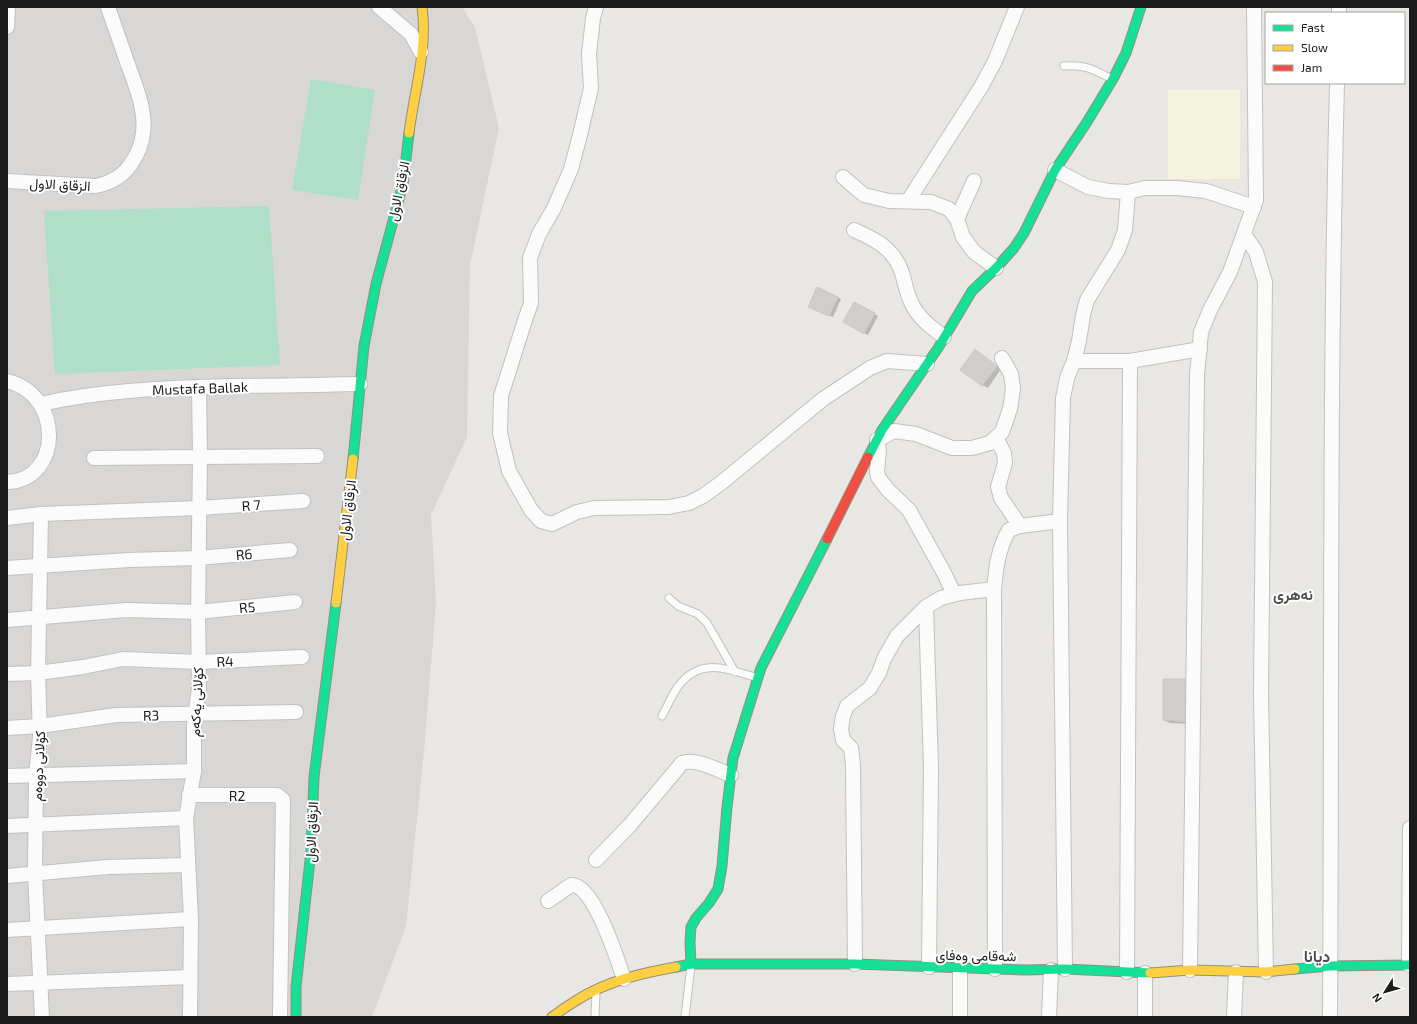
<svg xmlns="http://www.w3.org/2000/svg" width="1417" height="1024" font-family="'Exo 2',Vazirmatn,sans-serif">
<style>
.residential{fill:#d8d7d5}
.education{fill:#f4f3dd}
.pitch{fill:#afdfc9}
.shadow{fill:#0003}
.building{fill:#d0cdca;stroke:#ccc9c5}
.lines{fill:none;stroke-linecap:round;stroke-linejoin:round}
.lane-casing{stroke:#c2c1bf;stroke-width:9}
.street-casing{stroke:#c2c1bf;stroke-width:16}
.fast-casing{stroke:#91917c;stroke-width:11}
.slow-casing{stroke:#91917c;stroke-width:11}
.jam-casing{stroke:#91917c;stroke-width:11}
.lane{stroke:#fcfbfb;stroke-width:7}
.street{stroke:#fcfbfb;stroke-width:14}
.fast{stroke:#16e098;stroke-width:9}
.slow{stroke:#ffcf43;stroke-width:9}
.jam{stroke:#f24e42;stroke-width:9}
.labels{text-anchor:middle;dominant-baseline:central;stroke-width:4;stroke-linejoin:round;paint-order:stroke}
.street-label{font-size:14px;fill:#1b1b1b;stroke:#fff}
.neighbourhood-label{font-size:15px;font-weight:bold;fill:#4e4e4e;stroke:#fff}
.quarter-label{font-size:16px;font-weight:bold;fill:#4e4e4e;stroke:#fff}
</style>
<rect width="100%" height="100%" fill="#e9e7e3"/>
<path class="residential" d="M7,7H462L475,27L499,128L470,265L467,437L431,515L436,603L424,751L406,926L372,1017H7Z"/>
<rect class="education" x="1168" y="90" width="72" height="89"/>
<g class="pitch">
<path d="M311,79L375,90L358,200L292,190Z"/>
<path d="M269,206L280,365L55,374L44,211Z"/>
</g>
<g class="shadow">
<path d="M837,297L841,299L833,317L813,308Z"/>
<path d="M854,303L878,316L868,335L844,322Z"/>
<path d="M981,354L1001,369L988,388L982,385Z"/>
<path d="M1187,680L1194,724L1170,723L1164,720Z"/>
</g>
<g class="building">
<path d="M817,287L838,297L829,316L808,307Z"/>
<path d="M854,302L875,313L864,334L843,322Z"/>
<path d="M975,349L997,366L982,386L960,370Z"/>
<path d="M1163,679H1187L1189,722L1163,720Z"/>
</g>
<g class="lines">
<g class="lane-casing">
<g id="lane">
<path d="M1064,66C1086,64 1094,70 1112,79"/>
<path d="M669,598L678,606L698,614L707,623L735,672"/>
<path d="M662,716C667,707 671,697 677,688C699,656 727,669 758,678"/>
<path d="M595,1017L596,992"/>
<path d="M685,1017L691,965"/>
</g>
</g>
<g class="street-casing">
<g id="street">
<path d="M379,7L411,34L421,52"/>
<path d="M596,7L593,18L589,54L591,88L580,135L571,169L554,208L539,234L530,258L531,303L525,320L501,396L500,433L509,471L531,510L541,521L552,524L577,512L594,508L669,507L689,503L703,496L721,483L823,399L870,368L887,361L927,364"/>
<path d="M1339,13V7"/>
<path d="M7,27L8,7"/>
<path d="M1055,170L1088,187L1109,191L1128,192L1145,188H1177L1206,191L1254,207"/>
<path d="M843,177L864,195L889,201L931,202L949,209L957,219L963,237L974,252L996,268"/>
<path d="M7,181L96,186C111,183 122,177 131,164C137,155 142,144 143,133C146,109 135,84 127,62C121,44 114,25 108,7"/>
<path d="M908,201L981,87L995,61L1017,7"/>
<path d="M957,219L974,181"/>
<path d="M854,230C874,239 892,247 901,270C905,281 906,292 911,302C918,318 931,327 944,337"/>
<path d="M1244,234L1256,252L1265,282L1261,693L1266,972"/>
<path d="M1074,361H1130L1200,349"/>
<path d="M7,381C63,394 63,480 7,482"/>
<path d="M41,404C103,390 165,388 229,386C273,386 316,385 360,384"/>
<path d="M996,438L1004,453L1005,463L998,487L1001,498L1020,526"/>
<path d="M94,458L317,456"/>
<path d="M41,514L38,673L40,737L36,776L35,874L42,1017"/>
<path d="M7,518L41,514L199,508L303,501"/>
<path d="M7,568L129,560L198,558L290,550"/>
<path d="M954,594L944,573L909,510L888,490L878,477L877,471L879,451L877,440L894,431L916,434L952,448H972L990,443L1002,432L1010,409L1013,389L1011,374L1002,358"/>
<path d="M926,607L931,767L929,967"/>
<path d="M7,620L126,610L198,612L295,602"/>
<path d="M7,674L38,673L83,667L123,659L199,662L302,657"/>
<path d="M7,728L40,726L116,715L296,712"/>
<path d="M7,776L194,771"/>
<path d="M189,795H277L283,800L280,1017"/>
<path d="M7,826L186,818"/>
<path d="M596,860L630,825L682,763C697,758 717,770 731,775"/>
<path d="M7,876L108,867L188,865"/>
<path d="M548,901L571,885C593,882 618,961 624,979"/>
<path d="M7,930L191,919"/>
<path d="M855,964L853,764L851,748L843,740L841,729L843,716L847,706L870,688L879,673L884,659L897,636L926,607L941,598L960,593L994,589"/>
<path d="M1409,965L1410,828"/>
<path d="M995,969L994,589C996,568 998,549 1009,530L1020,526L1060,521"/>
<path d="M1065,969L1060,521L1063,398L1067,378L1074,361L1079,341L1083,315L1087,300L1118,250L1125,230L1128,192"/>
<path d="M1190,970L1197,375L1201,332L1210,310L1230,272L1256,200L1254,7"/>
<path d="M1127,972L1130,361"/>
<path d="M1145,973V1017"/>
<path d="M7,984L190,977"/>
<path d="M190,1017L191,919L186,818L194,771V725L199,688L198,612L200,457L199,387"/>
<path d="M960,1017V967"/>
<path d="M1049,1017L1051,970"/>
<path d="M1234,1017L1236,972"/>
<path d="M1330,1017C1332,706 1329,394 1337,83"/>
</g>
</g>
<g class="fast-casing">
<g id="fast">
<path d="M868,457L882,430L938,348L972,291L996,268L1014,248L1024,233L1055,170L1087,122L1113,79L1126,53L1141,7"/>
<path d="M353,459L364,346L376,284L403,184L409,133"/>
<path d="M691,964L690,942L691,927L696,918L709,903L718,889L722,866L727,807L733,758L761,668L827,539"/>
<path d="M676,967L691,964H855L1026,970L1065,969L1150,973"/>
<path d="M1295,969L1330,966L1410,965"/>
<path d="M296,1017V987L311,851L314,777L336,603"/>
</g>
</g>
<g class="slow-casing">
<g id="slow">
<path d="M409,133C414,92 428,49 422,7"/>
<path d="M336,603L353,459"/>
<path d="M1150,973L1190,970L1266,972L1295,969"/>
<path d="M552,1017C560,1011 569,1005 577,1000C607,981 642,973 676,967"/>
</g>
</g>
<g class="jam-casing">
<path id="jam" d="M827,539L868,457"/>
</g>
<use href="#lane" class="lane"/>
<use href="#street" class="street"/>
<use href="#fast" class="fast"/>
<use href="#slow" class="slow"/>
<use href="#jam" class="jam"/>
</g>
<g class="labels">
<g class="street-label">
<text transform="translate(60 184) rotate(3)">الزقاق الاول</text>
<text transform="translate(398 191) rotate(-78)">الزقاق الاول</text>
<text transform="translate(200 388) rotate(-2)">Mustafa Ballak</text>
<text transform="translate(251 505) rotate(-4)">R 7</text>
<text transform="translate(347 510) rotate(-83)">الزقاق الاول</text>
<text transform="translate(244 554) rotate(-5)">R6</text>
<text transform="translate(247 607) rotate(-6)">R5</text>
<text transform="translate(225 661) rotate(-3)">R4</text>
<text transform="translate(196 702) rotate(-87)">کۆلانی یەکەم</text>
<text transform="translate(151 715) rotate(-1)">R3</text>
<text transform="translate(38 766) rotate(-87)">کۆلانی دووەم</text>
<text x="237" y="795">R2</text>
<text transform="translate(311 832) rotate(-87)">الزقاق الاول</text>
<text transform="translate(976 955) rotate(1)">شەقامی وەفای</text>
</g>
<g class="neighbourhood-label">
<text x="1293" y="594">نەھری</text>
</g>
<g class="quarter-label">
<text x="1317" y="955">دیانا</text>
</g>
</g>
<rect width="1417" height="1024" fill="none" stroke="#1b1b1b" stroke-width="16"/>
<rect x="1265" y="12" width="140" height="72" fill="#ffffff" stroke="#a4a4a4"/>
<rect x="1273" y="25" width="20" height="6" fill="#16e098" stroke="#a4a4a4"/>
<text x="1301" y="32" font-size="12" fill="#1b1b1b">Fast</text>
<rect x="1273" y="45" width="20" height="6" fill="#ffcf43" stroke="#a4a4a4"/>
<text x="1301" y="52" font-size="12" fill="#1b1b1b">Slow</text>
<rect x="1273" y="65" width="20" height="6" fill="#f24e42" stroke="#a4a4a4"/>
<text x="1301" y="72" font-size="12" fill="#1b1b1b">Jam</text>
<g transform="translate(1385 992) rotate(233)" stroke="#ffffff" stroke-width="3" paint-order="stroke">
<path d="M0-3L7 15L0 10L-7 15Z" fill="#1b1b1b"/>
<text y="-6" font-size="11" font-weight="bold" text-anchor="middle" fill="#1b1b1b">N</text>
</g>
</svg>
